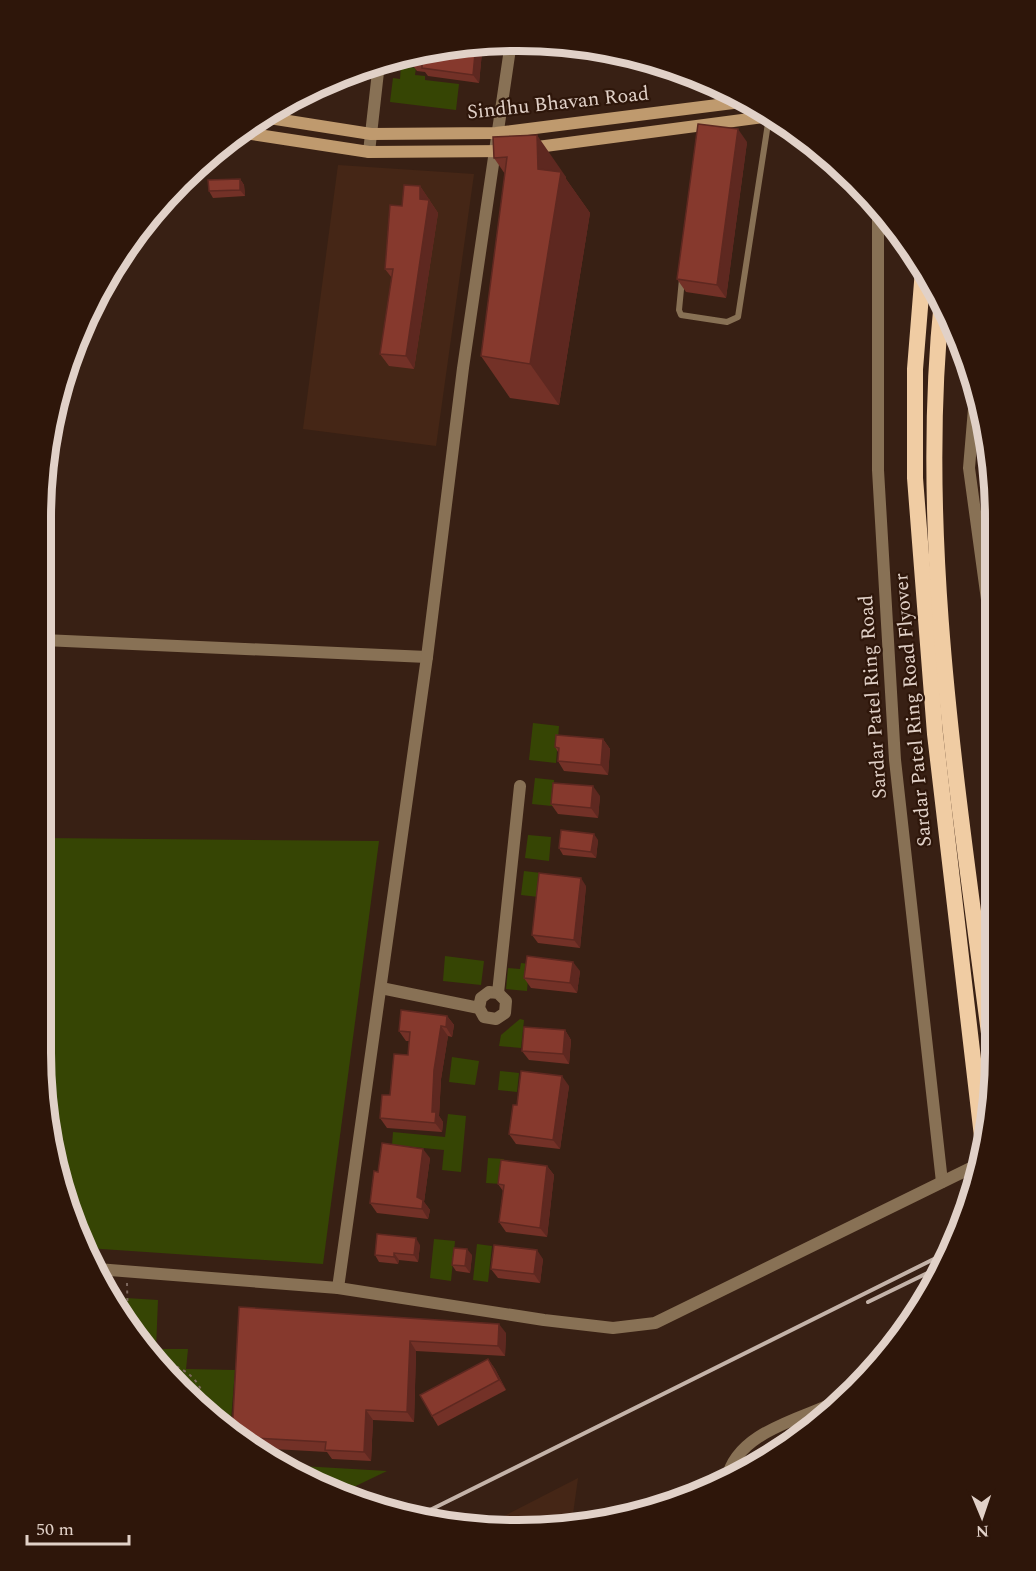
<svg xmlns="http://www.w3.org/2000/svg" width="1036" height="1571" font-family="Spectral,serif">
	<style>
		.built { fill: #452616 }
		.green { fill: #364504 }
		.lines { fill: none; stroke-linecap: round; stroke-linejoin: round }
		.path { stroke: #7c675d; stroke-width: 2; stroke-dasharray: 3 4.5; stroke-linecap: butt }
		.service { stroke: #887155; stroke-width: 6 }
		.minor { stroke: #887155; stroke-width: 12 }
		.tertiary { stroke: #887155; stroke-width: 12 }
		.secondary { stroke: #bf9a6e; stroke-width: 12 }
		.trunk { stroke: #f0cca3; stroke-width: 16 }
		.rail { stroke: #c4b3a9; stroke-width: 4 }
		.wall { fill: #733127 }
		.shaded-wall { fill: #5e2820 }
		.building { fill: #86392d; stroke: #5e2820; stroke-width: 1.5 }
		.labels { text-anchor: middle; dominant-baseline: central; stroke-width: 4.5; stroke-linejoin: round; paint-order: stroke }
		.street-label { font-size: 20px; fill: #e1d1c8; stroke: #2e160a }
		.rim { fill: none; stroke: #e1d1c8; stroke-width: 8 }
	</style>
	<rect width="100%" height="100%" fill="#382014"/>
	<g class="built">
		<polygon points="338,165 474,174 436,446 303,429"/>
		<polygon points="578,1478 572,1521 481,1528"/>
	</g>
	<g class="green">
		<polygon points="401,66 416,68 415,75 425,76 425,80 459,84 456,110 390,102 393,78 400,79"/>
		<polygon points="533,723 559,726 556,763 529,760"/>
		<polygon points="535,778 554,780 552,806 532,804"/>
		<polygon points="528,835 551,837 549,861 525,858"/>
		<polygon points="42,838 379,841 323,1264 87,1248 66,1206 41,1053"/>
		<polygon points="524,871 541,873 539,897 521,895"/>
		<polygon points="445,956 484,961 481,985 443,981"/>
		<polygon points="521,963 529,964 527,991 506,989 508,968 520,969"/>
		<polygon points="520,1019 524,1020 521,1048 499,1046 501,1035"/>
		<polygon points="452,1057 479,1061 475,1085 449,1082"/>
		<polygon points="500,1071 519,1073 517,1092 498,1090"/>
		<polygon points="448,1114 466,1116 461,1172 442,1170 444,1150 392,1145 393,1132 445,1137"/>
		<polygon points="488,1158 504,1159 501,1184 486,1183"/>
		<polygon points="434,1239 455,1241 451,1281 430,1278"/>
		<polygon points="477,1244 492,1246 488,1282 473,1280"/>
		<polygon points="110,1297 158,1300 156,1349 188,1349 186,1369 235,1370 230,1433 121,1319"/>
		<polygon points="284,1465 387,1471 337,1495"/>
	</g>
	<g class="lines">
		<g class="path">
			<polyline points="127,1283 128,1326"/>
			<path d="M 162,1363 C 183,1365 206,1383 203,1405"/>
		</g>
		<polyline class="service" points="682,279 679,310 681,315 727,322 738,317 769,117"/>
		<g class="minor">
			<polyline points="369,152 379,63"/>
			<polyline points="43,640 427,657"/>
			<polyline points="381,988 479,1008 484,1017 496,1019 505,1013 506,1001 498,993 489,992 481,998 479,1008"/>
			<polyline points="498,993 520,786"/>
			<polyline points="338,1288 427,657 463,368 511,42"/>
			<path d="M 727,1479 C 736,1434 796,1420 832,1404"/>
		</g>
		<g class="tertiary">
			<polyline points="878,208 878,470 895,760 942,1182"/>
			<polyline points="976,385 969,468 994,651"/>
			<polyline points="97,1269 338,1288 544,1320 613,1328 655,1323 977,1165"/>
		</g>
		<g class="secondary">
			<polyline points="263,117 371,134 496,133 749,101"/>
			<polyline points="239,132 369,152 509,151"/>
			<polyline points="530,148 772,116"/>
		</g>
		<g class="trunk">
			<polyline points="923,270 915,369 915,478 935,734 983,1145"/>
			<path d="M 942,300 C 916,549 961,809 992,1057"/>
		</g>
		<g class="rail">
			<polyline points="868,1302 946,1264"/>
			<polyline points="422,1514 950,1251"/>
		</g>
	</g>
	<g class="wall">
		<polygon points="483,42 479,83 428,76 425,72 417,71 411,63 411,54"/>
		<polygon points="493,137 566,177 566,179 590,213 559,405 510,398 481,356 505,174 494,158"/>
		<polygon points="747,142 726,298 686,292 677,279"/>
		<polygon points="240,179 244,185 245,196 213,198 209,191"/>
		<polygon points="420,186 438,213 414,369 389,366 380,354 392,278 385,269 402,206"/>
		<polygon points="603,739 610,749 608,775 564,771 558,761 558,752 555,747"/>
		<polygon points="600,796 598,818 558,814 551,804"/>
		<polygon points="598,840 596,858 563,855 559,848"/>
		<polygon points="586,886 580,948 538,943 532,935"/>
		<polygon points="580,971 577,993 531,988 524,978"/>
		<polygon points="447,1016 454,1025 452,1037 448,1036 441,1079 439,1116 443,1122 442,1132 387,1128 380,1118 408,1055 409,1041 406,1041 399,1031"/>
		<polygon points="565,1030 571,1040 569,1064 529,1060 522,1051"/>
		<polygon points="569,1086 560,1149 516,1144 509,1134 517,1105"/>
		<polygon points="430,1158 424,1202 430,1210 428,1219 377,1213 370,1203 378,1172"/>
		<polygon points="547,1166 554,1175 547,1237 506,1232 499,1222 503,1191 498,1184"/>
		<polygon points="420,1245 418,1262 399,1260 398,1264 379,1262 375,1255"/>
		<polygon points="472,1255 470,1273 456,1271 452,1265"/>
		<polygon points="543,1259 540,1283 498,1278 491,1269"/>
		<polygon points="239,1307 506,1333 505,1356 416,1351 414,1422 373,1420 371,1461 332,1459 327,1452 255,1448 232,1435"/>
		<polygon points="488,1359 495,1369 506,1390 438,1426 432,1416"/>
	</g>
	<g class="shaded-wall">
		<polygon points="483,42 479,83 473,75 476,43"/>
		<polygon points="738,129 747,142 726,298 717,285"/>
		<polygon points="537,135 566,177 566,179 590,213 559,405 530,364 538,169"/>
		<polygon points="240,179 244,185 245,196 240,190"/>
		<polygon points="420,186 438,213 414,369 406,356 420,199"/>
		<polygon points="603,739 610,749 608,775 601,765"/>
		<polygon points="593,786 600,796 598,818 591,808"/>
		<polygon points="594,834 598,840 596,858 591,852"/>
		<polygon points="581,878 586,886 580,948 574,940"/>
		<polygon points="573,962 580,971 577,993 570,983"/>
		<polygon points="447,1016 454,1025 452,1037 446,1027"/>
		<polygon points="441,1026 448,1036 441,1079 439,1116 443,1122 442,1132 435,1123 432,1112 434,1070"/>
		<polygon points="565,1030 571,1040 569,1064 563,1054"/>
		<polygon points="562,1076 569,1086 560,1149 553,1140"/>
		<polygon points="423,1149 430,1158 424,1202 430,1210 428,1219 422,1209 417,1197"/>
		<polygon points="547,1166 554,1175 547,1237 540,1228"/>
		<polygon points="416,1238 420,1245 418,1262 414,1255"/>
		<polygon points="467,1249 472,1255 470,1273 465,1266"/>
		<polygon points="537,1250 543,1259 540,1283 534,1274"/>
		<polygon points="394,1253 399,1260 398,1264 394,1257"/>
		<polygon points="499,1324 506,1333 505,1356 498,1346"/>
		<polygon points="410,1341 416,1351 414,1422 407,1412"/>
		<polygon points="488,1359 495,1369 506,1390 499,1380"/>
		<polygon points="366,1410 373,1420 371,1461 364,1452"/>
	</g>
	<g class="building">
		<polygon points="476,43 473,75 422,68 422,64 411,63 411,54"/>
		<polygon points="698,124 738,129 717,285 677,279"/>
		<polygon points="537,135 538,169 561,172 530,364 481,356 507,157 494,158 493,137"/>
		<polygon points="240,179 240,190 209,191 208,180"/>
		<polygon points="404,185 420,186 420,199 429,200 406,356 380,354 393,269 385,269 390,205 402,206"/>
		<polygon points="556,735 603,739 601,765 558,761 559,748 555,747"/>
		<polygon points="553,783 593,786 591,808 551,804"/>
		<polygon points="561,830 594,834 591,852 559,848"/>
		<polygon points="539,873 581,878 574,940 532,935"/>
		<polygon points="527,956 573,962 570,983 524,978"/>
		<polygon points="401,1010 447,1016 446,1027 441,1026 434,1070 432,1112 436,1112 435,1123 380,1118 382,1095 390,1095 394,1054 408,1055 410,1032 399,1031"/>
		<polygon points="524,1027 565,1030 563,1054 522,1051"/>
		<polygon points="521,1071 562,1076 553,1140 509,1134 513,1105 517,1105"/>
		<polygon points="382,1143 423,1149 417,1197 423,1200 422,1209 370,1203 374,1171 378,1172"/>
		<polygon points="501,1160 547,1166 540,1228 499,1222 504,1185 498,1184"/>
		<polygon points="377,1234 416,1238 414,1255 394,1253 394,1257 375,1255"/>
		<polygon points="494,1245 537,1250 534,1274 491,1269"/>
		<polygon points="454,1248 467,1249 465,1266 452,1265"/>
		<polygon points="239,1307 499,1324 498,1346 410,1341 407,1412 366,1410 364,1452 325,1450 326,1442 237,1437 232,1435"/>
		<polygon points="488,1359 499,1380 432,1416 420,1395"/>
	</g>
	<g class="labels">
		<g class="street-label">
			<text transform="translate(558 103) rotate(-6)">Sindhu Bhavan Road</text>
			<text transform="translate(873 697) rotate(-94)">Sardar Patel Ring Road</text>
			<text transform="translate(913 710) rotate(-95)">Sardar Patel Ring Road Flyover</text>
		</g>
	</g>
	<path d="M0 0H1036V1571H0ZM518 51H518A467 467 0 0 1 985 518V1053A467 467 0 0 1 518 1520H518A467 467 0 0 1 51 1053V518A467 467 0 0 1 518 51Z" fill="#2e160a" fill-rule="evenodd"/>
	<path class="rim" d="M518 51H518A467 467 0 0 1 985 518V1053A467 467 0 0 1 518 1520H518A467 467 0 0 1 51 1053V518A467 467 0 0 1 518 51Z"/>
	<g transform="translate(982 1517) rotate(178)" stroke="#2e160a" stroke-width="4.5" paint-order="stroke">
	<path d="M0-4.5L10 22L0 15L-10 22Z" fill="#e1d1c8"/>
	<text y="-9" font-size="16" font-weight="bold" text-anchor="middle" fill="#e1d1c8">N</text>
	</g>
	<path d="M27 1535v9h102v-9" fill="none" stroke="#e1d1c8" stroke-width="3"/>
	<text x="36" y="1535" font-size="18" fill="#e1d1c8" stroke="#2e160a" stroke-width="4.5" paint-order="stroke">50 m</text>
</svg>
